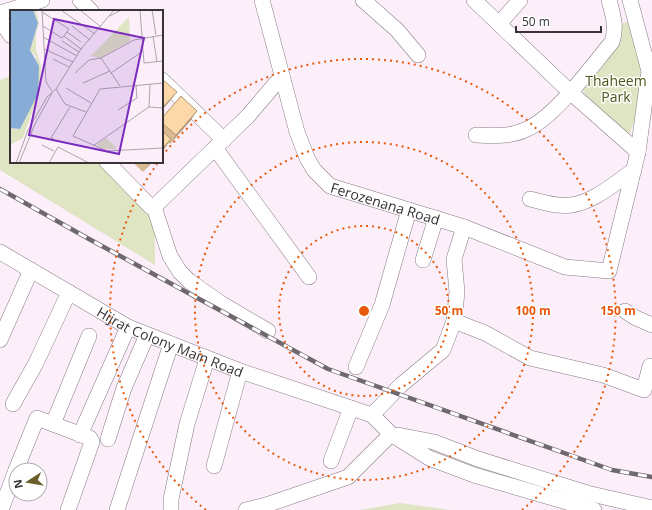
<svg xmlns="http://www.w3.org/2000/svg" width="652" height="510" font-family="'Open Sans',sans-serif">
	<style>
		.green { fill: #dfe4c2 }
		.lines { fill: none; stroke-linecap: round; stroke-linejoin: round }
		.minor-casing { stroke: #867b85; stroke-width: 16 }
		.minor { stroke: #fff; stroke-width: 15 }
		.rail-casing { stroke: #6f686e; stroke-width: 4.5 }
		.rail { stroke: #fff; stroke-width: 3; stroke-dasharray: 9; stroke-linecap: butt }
		.wall { fill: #d9ba91 }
		.shaded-wall { fill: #b09776 }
		.building { fill: #fcd8a9; stroke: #b09776 }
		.ring { fill: none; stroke: #e8590c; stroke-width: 2; stroke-dasharray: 2 4 }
		.labels { text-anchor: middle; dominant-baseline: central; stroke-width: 3; stroke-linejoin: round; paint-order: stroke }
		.park-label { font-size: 14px; fill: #4f5418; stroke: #fff }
		.street-label { font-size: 14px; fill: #383337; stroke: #fff }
		.inset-road { fill: none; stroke: #aea4ac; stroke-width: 1 }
		.view { fill: #7b2cbf; fill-opacity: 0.15; stroke: #7b2cbf; stroke-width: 2 }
		.inset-edge { fill: none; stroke: #383337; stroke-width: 2 }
		.centre { fill: #e8590c; stroke: #fff; stroke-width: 2 }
		.ring-label { font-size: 12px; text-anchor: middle; font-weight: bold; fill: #e8590c; stroke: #fff; stroke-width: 3; stroke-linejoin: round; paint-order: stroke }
	</style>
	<rect width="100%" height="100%" fill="#fceffa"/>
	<g class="green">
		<polygon points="629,21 641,69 641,88 636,116 630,133 625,131 586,97 583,90 583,85 618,25"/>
		<polygon points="11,76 11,162 101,162 155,216 155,265 0,170 0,80"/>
		<polygon points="400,503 450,510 360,510"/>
	</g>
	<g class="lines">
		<defs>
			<g id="minor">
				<polyline points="80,0 91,11"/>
				<path id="s1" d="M 262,0 L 297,132 L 307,158 L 314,170 L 330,186 L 464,227 L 565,267 L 609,271 L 638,152 L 649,71 L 630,0"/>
				<polyline points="363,0 397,30 418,55"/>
				<polyline points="474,0 570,92 638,152"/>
				<polyline points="0,13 42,0"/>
				<polyline points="0,19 11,36"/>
				<polyline points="499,24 520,0"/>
				<polyline points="162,80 224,140"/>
				<path d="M 476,135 C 493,136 511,137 527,129 C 556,116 591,67 612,42 C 617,27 613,15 609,0"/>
				<polyline points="215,148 309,277"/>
				<polyline points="107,162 151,207 154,207"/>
				<path d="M 530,199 C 543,202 557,207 571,205 C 594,202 615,183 634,170"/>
				<polyline points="154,207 248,116 282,76"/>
				<polyline points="154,207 170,256 180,272 189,281 222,304 268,331"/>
				<path id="s2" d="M 0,252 L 128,327 L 240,371 L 372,415 L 391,434 L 429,458 L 474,475 L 594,510"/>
				<polyline points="423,260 436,218"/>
				<polyline points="625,311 636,318 652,325"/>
				<polyline points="454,321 485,333 530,358 603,375 644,390 650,366"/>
				<polyline points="0,340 31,270"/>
				<polyline points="356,367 382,305 409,210"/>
				<polyline points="13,404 36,363 69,292"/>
				<polyline points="372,415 401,385 443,350 454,321 457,292 454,259 464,227"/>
				<polyline points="53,424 89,336"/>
				<polyline points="80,435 128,327"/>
				<polyline points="398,435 434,442 478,459 587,493 652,508"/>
				<polyline points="108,439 124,388 147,335"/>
				<polyline points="331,461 351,408"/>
				<polyline points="214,466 240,371"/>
				<polyline points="16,470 37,418 90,438 92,442 68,510"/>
				<polyline points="1,510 16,470"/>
				<polyline points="117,510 171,344"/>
				<polyline points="171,510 171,499 187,424 207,359"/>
				<polyline points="246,510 266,505 348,477 391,434"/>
			</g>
		</defs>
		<use href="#minor" class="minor-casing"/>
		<use href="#minor" class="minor"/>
		<defs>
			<polyline id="rail" points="0,189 89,239 328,369 612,470 652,477"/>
		</defs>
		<use href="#rail" class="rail-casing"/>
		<use href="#rail" class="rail"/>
	</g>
	<g class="wall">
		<polygon points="162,118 191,120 170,144 168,143 162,151"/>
		<polygon points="132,162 152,162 143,172"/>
	</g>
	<g class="shaded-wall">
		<polygon points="177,92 170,101 162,110 162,108"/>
		<polygon points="197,111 191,120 170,144 176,135"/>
		<polygon points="171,139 165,148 162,151 162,149"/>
		<polygon points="151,162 152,162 143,172 149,164"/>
	</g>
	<g class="building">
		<polygon points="162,79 177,92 162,108"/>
		<polygon points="181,96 197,111 176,135 162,123 162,118"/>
		<polygon points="162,131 171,139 162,149"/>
	</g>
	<g class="ring">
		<circle cx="364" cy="311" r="85"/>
		<circle cx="364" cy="311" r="169"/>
		<path d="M206 510A254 254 0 0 1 157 164M162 156A254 254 0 1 1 522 510"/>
	</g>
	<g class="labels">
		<g class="park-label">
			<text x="616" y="80">Thaheem<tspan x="616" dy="16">Park</tspan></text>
		</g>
		<g class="street-label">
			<text stroke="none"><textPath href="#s1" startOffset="259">Ferozenana Road</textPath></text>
			<text stroke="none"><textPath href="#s2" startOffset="193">Hijrat Colony Main Road</textPath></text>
		</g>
	</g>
	<g transform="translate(10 10)">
		<rect width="153" height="153" fill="#fceffa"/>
		<path d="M 23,0 L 26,0 L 29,13 L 26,25 L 26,40 L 31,56 L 30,80 L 13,128 L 2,134 L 0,139 L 0,118 L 10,119 L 26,47 L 20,40 L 28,13 ZM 119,7 L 120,31 L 90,48 L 81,46 ZM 96,128 L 106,137 L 106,139 L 94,139 L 87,135 Z" fill="#dfe4c2"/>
		<path d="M 0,0 L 23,0 L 28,13 L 20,40 L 29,56 L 28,84 L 10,119 L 0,118 Z" fill="#87acd5"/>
		<path class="inset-road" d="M 32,0 L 36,72 L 42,81M 51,0 L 85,24M 70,0 L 91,17M 130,0 L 134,53 L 153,51M 142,0 L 146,25M 32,2 L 59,19 L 52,28 L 33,16M 100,6 L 111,0M 62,16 L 80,30M 57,22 L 71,32M 54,26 L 71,39M 143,26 L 147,52M 33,27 L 67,46M 52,31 L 69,42M 34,39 L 63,52M 91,48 L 124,30 L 153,25M 91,48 L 110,76M 43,49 L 59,57M 65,63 L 79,50 L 91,48M 101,63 L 133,41M 73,73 L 100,61M 153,73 L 90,79 L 63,126 L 97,141 L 153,138M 56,78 L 81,93M 46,79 L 55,94 L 76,102M 139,97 L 153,98M 108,100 L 127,88 L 126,75M 45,130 L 41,128 L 60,97M 32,135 L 44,141M 83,136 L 139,97 L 140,74M 6,153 L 18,120 L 37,87 L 46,79 L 71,39 L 104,0M 9,153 L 25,114 L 42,83M 39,153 L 48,137 L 79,153"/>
		<path class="view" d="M 44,9 L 134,28 L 109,144 L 19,125 Z"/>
		<rect width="153" height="153" class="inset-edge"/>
	</g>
	<circle cx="364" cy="311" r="6" class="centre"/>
	<g class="ring-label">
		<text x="449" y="315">50 m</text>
		<text x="533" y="315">100 m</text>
		<text x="618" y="315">150 m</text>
	</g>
	<g transform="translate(28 482) rotate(258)"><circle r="19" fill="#ffffff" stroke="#afadaf"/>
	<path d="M0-3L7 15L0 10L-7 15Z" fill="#6c5e2b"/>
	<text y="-6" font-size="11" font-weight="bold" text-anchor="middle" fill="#383337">N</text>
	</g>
	<path d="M516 26v6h85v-6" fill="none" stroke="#383337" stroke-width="2"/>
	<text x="522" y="26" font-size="12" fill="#383337" stroke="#ffffff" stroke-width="3" paint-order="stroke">50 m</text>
</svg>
